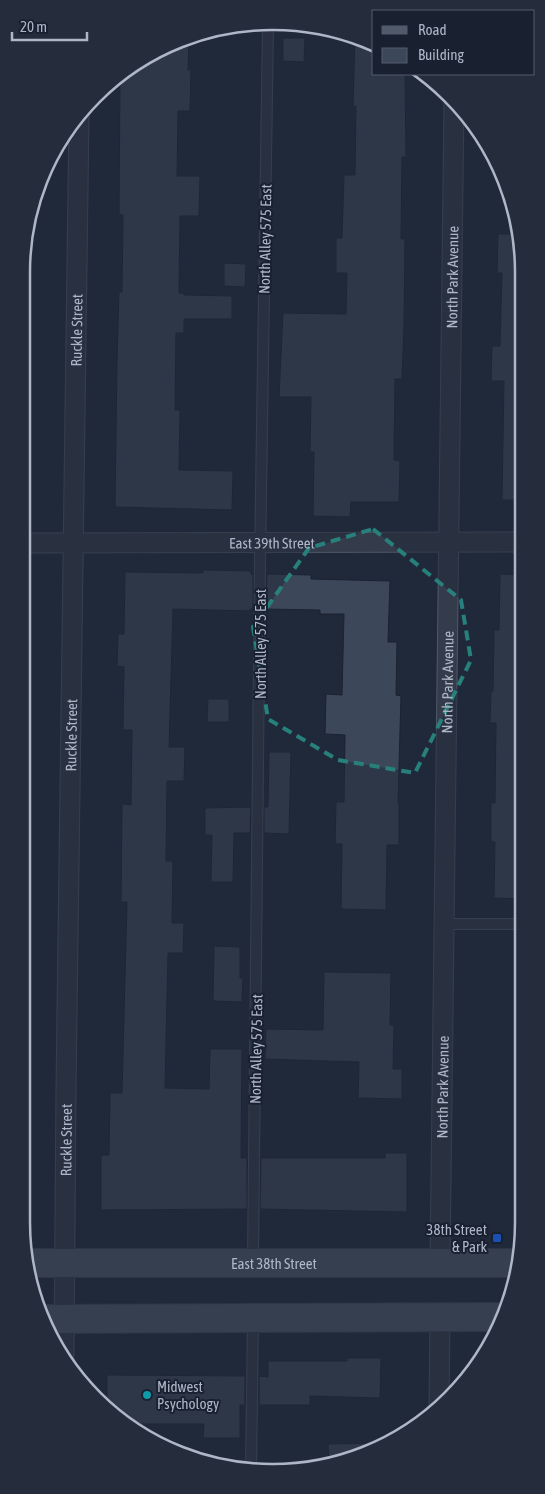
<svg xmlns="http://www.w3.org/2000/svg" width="545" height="1494" font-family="'Asap Condensed',sans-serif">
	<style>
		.building { fill: #3c475a; stroke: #1b2231 }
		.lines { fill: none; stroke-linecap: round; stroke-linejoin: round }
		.lane-casing { stroke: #515968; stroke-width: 12 }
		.street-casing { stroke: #515968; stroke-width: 21 }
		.primary-casing { stroke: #3d4454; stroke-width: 30 }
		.lane { stroke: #343b4a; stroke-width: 10 }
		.street { stroke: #343b4a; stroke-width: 19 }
		.primary { stroke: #515a6a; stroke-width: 28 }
		.marked { fill: none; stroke: #27807b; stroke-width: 4; stroke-dasharray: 10 6; stroke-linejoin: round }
		.transit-dot { fill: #1a4fb4; stroke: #19202f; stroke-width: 2 }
		.culture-dot { fill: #0f9aa8; stroke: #19202f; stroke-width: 2 }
		.labels { text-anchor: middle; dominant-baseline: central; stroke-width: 4; stroke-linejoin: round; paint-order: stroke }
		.street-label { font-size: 15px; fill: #aeb6c7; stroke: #19202f }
		.poi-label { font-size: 15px; fill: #aeb6c7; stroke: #19202f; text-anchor: end }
		.rim { fill: none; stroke: #aeb6c7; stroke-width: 2.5 }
	</style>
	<rect width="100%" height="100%" fill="#20293a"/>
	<g class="building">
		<polygon points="355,37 374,45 374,74 405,74 406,157 402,157 401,239 405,239 404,326 402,379 395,379 394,460 400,461 399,502 351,502 350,517 313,516 314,452 310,452 311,397 279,397 283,313 346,314 347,273 336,273 336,238 342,238 344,175 355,175 356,106 353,106"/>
		<polygon points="283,38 305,38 304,62 283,61"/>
		<polygon points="189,41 188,70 191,70 190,111 178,111 177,176 200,176 199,216 180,216 179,293 184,293 184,295 232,296 232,319 184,319 184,333 176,333 175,410 180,410 179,470 233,471 232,510 115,507 117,361 119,292 122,292 123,215 119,214 120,78 147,55"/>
		<polygon points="498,234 520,234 522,239 522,500 502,500 504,381 491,381 492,346 500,346 502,273 497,273"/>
		<polygon points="224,263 246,264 245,287 224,286"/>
		<polygon points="203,570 251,571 251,574 253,574 253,609 250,609 250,611 173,609 169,747 185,747 184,781 167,781 166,861 173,861 172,923 184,923 183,953 168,953 165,1088 209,1089 210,1049 242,1049 241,1158 247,1158 247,1209 101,1210 101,1155 109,1155 110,1093 122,1093 127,902 121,902 122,804 131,805 132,730 123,730 124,667 117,666 118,634 124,634 125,572 203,573"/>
		<polygon points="267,574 311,575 311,579 390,581 388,642 397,642 396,695 401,696 398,803 399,803 399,845 387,845 386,910 341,909 342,844 335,844 336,802 344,802 345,735 325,734 326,694 342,695 344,614 320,614 320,610 266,609"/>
		<polygon points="500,574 522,575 523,899 494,898 495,842 491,842 491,803 495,803 496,723 490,723 491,691 493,691 494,630 499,630"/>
		<polygon points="208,699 229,699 229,722 207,722"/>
		<polygon points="269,752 291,752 289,834 264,833 264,807 268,807"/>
		<polygon points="251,807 250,833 234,833 233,882 211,882 212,835 205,835 205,808"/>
		<polygon points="214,946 240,947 240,978 243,978 242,1002 213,1001"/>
		<polygon points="324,972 391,973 390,1025 394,1025 393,1069 402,1069 402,1099 358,1098 359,1062 265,1059 266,1029 323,1030"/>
		<polygon points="385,1153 407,1153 407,1212 260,1209 261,1158 385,1158"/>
		<polygon points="347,1358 381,1358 380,1398 310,1396 310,1405 259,1405 259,1376 268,1377 268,1361 347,1361"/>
		<polygon points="107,1375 245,1376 245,1405 240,1405 240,1438 203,1438 204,1424 131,1424 107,1406"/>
		<polygon points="384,1443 337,1464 329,1465 328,1444"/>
	</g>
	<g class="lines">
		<defs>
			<g id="lane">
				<polyline points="444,924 523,924"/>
				<polyline points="253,1262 260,562 268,25"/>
				<polyline points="251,1470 253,1319"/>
			</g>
			<g id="street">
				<path id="s1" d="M 21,543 L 522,542"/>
				<path id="s2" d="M 440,1263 L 454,101"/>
				<path id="s3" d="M 64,1355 L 66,1089 L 79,114"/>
				<polyline points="439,1404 440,1318"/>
			</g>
			<g id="primary">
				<path id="s4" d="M 29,1263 L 518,1263"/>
				<polyline points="41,1319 501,1317"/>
			</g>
		</defs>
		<use href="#lane" class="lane-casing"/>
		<use href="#street" class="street-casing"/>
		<use href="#primary" class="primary-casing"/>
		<use href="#lane" class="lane"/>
		<use href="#street" class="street"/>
		<use href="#primary" class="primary"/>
	</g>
	<path d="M0 0H545V1494H0ZM 373,529 L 461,600 L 471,660 L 415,773 L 338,760 L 268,719 L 253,627 L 309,548 Z" fill="#20293a" fill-opacity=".55" fill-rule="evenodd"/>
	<path class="marked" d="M 373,529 L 461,600 L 471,660 L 415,773 L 338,760 L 268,719 L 253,627 L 309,548 Z"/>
	<rect class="transit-dot" x="492" y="1233" width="10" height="10" rx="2.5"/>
	<circle class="culture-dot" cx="147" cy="1395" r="5"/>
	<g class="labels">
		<g class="street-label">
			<text transform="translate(265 239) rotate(-89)">North Alley 575 East</text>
			<text stroke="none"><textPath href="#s2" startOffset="986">North Park Avenue</textPath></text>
			<text stroke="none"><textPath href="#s3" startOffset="1025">Ruckle Street</textPath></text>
			<text stroke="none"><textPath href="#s1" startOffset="251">East 39th Street</textPath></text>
			<text transform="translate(260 644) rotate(-90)">North Alley 575 East</text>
			<text stroke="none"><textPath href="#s2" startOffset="581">North Park Avenue</textPath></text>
			<text stroke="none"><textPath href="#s3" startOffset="620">Ruckle Street</textPath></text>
			<text transform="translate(256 1049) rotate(-89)">North Alley 575 East</text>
			<text stroke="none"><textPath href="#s2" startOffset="176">North Park Avenue</textPath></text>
			<text stroke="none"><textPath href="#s3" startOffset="215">Ruckle Street</textPath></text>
			<text stroke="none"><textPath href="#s4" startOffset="245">East 38th Street</textPath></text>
		</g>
		<g class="poi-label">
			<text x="487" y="1229">38th Street<tspan x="487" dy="17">&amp; Park</tspan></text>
			<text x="157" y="1386" text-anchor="start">Midwest<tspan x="157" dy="17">Psychology</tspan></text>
		</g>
	</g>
	<path d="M0 0H545V1494H0ZM272 30H273A242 242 0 0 1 515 272V1222A242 242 0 0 1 273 1464H272A242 242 0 0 1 30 1222V272A242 242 0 0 1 272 30Z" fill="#252c3b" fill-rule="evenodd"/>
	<path class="rim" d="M272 30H273A242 242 0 0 1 515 272V1222A242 242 0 0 1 273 1464H272A242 242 0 0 1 30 1222V272A242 242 0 0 1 272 30Z"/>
	<rect x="372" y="10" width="162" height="65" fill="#19202f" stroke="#555c6c"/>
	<rect x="382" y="26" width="25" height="8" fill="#515a6a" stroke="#555c6c"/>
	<text x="418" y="35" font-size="15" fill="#aeb6c7">Road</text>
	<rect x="382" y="48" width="25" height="15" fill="#3c475a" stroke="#555c6c"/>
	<text x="418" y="60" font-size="15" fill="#aeb6c7">Building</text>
	<path d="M12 32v8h75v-8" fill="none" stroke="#aeb6c7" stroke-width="2.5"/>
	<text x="20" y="32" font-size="15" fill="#aeb6c7" stroke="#19202f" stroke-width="4" paint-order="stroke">20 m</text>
</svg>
